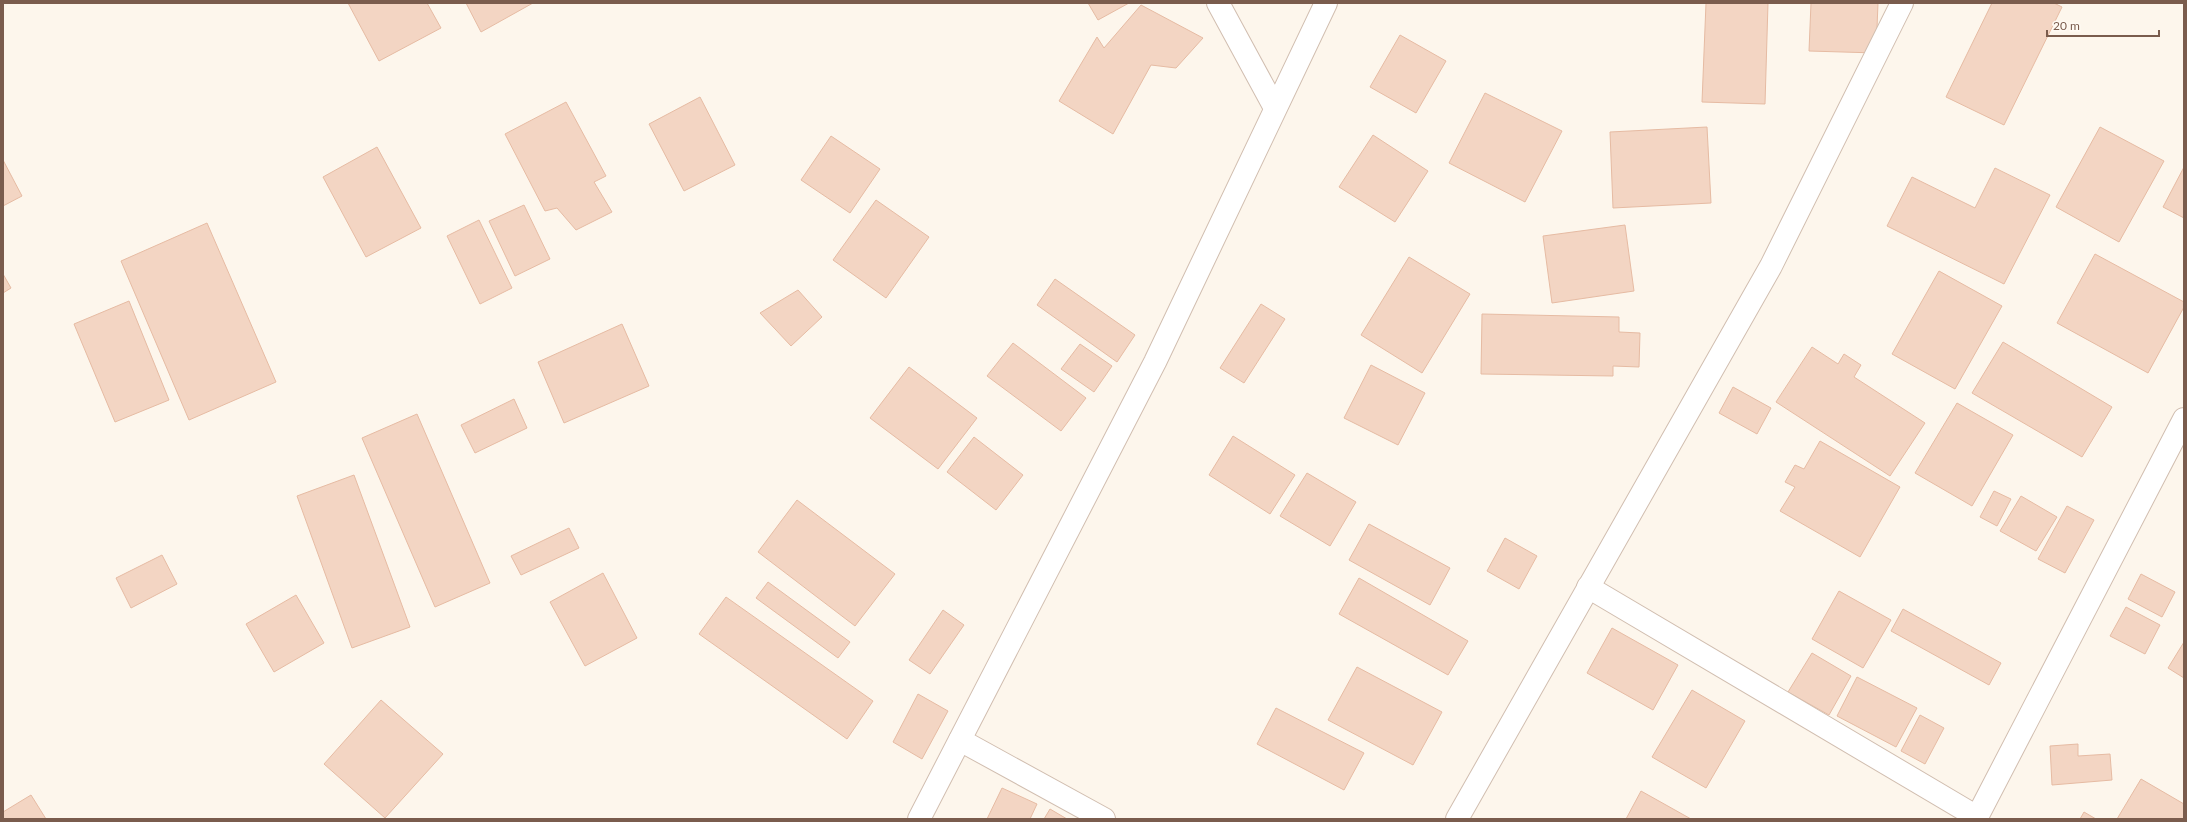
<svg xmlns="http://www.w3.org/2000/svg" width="2187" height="822" font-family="Lato,sans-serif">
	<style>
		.building { fill: #f3d5c3; stroke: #e6bba3 }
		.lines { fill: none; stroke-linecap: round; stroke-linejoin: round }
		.minor-casing { stroke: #d1beb0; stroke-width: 24 }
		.minor { stroke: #fff; stroke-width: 22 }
	</style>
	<rect width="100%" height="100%" fill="#fdf6ec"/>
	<g class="building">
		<polygon points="348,3 427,3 441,28 379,61"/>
		<polygon points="466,3 533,3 481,32"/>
		<polygon points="1088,3 1129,3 1098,20"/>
		<polygon points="1706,3 1768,3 1765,104 1702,102"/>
		<polygon points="1811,3 1878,3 1876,53 1809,51"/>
		<polygon points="1992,3 2054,3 2062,7 2004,125 1946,97"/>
		<polygon points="1141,5 1203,38 1176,68 1151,65 1113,134 1059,101 1097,37 1104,48"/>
		<polygon points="1400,35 1446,61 1416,113 1370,87"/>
		<polygon points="1485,93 1562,131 1525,202 1449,163"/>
		<polygon points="700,97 735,165 684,191 649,124"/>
		<polygon points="566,102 606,176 594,182 612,212 576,230 557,208 545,211 505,134"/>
		<polygon points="1707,127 1711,203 1613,208 1610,132"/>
		<polygon points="2100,127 2164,161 2119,242 2056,207"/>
		<polygon points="1373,135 1428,171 1395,222 1339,187"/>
		<polygon points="831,136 880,169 850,213 801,180"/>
		<polygon points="377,147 421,228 366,257 323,177"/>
		<polygon points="3,160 22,196 3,206"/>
		<polygon points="2184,167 2184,218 2163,207"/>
		<polygon points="1995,168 2050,195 2004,284 1887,226 1912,177 1975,208"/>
		<polygon points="876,200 929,237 886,298 833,260"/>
		<polygon points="524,205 550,259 515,276 489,221"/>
		<polygon points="479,220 512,288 480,304 447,236"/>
		<polygon points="207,223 276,382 189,420 121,261"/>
		<polygon points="1625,225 1634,291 1552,303 1543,236"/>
		<polygon points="2095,254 2184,302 2184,307 2148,373 2057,323"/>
		<polygon points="1409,257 1470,294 1422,373 1361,335"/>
		<polygon points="1939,271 2002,306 1955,389 1892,354"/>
		<polygon points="3,274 11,288 3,293"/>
		<polygon points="1055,279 1135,335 1117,362 1037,305"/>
		<polygon points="798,290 822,317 791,346 760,313"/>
		<polygon points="129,301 169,400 115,422 74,324"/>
		<polygon points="1261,304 1285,319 1244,383 1220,368"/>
		<polygon points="1482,314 1619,317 1619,332 1640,333 1639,367 1613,366 1613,376 1481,374"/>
		<polygon points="622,324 649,386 564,423 538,362"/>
		<polygon points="2003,342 2112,407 2082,457 1972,393"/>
		<polygon points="1013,343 1086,398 1061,431 987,376"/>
		<polygon points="1080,344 1112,366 1094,392 1061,369"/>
		<polygon points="1812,347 1838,364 1844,354 1861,365 1854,377 1925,423 1890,476 1776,402"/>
		<polygon points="1371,365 1425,393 1398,445 1344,418"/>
		<polygon points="909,367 977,418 938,469 870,418"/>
		<polygon points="1733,387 1771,408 1757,434 1719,413"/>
		<polygon points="514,399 527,428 475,453 461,425"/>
		<polygon points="1957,403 2013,435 1972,506 1915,473"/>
		<polygon points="417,414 490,583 435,607 362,438"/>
		<polygon points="1233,436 1295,475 1270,514 1209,475"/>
		<polygon points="974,437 1023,475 996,510 947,472"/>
		<polygon points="1820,441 1900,487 1860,557 1780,511 1795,487 1785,482 1795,465 1804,469"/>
		<polygon points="1307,473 1356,502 1330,546 1280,516"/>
		<polygon points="354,475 410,627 352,648 297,496"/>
		<polygon points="1994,491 2011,499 1997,526 1980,517"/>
		<polygon points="2021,496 2057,517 2036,551 2000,531"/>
		<polygon points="797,500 895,574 855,626 758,552"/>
		<polygon points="2067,506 2094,520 2065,573 2038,559"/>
		<polygon points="1369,524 1450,568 1430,605 1349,560"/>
		<polygon points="569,528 579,548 521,575 511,556"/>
		<polygon points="1505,538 1537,556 1519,589 1487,571"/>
		<polygon points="162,555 177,584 131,608 116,578"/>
		<polygon points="603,573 637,638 585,666 550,602"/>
		<polygon points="2141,574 2175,592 2162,617 2128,599"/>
		<polygon points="1359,578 1468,641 1448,675 1339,614"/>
		<polygon points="768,582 850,642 838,658 756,598"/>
		<polygon points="1839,591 1891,620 1863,668 1812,639"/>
		<polygon points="296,595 324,643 274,672 246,624"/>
		<polygon points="726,597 873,701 847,739 699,634"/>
		<polygon points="2126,607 2160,625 2145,654 2110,636"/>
		<polygon points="1903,609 2001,663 1989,685 1891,631"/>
		<polygon points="943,610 964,625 930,674 909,660"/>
		<polygon points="1612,628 1678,665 1653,710 1587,673"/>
		<polygon points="2184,642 2184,678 2168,668"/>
		<polygon points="1812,653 1851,676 1829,715 1788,692"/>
		<polygon points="1357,667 1442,712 1413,765 1328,720"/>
		<polygon points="1857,677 1917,708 1896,747 1837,716"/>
		<polygon points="1692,690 1745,721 1706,788 1652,757"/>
		<polygon points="918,694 948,711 922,759 893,742"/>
		<polygon points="381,700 443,754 385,818 324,764"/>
		<polygon points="1276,708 1364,753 1344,790 1257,744"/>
		<polygon points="1920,715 1944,728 1925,764 1901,751"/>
		<polygon points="2078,744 2078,756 2110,754 2112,780 2052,785 2050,746"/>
		<polygon points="2141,779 2184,804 2184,819 2117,819"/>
		<polygon points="1002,788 1037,804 1030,819 987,819"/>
		<polygon points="1641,791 1691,819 1626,819"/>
		<polygon points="31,795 46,819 3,819 3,812"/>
		<polygon points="1050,809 1067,819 1044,819"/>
		<polygon points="2084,812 2096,819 2080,819"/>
	</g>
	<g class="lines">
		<defs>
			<g id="minor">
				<polyline points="1218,3 1275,108"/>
				<polyline points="1588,587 1977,817"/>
				<polyline points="960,740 1104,819"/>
				<polyline points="919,819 1155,362 1326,3"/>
				<polyline points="1457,819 1771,266 1902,3"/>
				<polyline points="1976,819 2184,419"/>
			</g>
		</defs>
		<use href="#minor" class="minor-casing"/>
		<use href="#minor" class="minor"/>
	</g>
	<rect width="2187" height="822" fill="none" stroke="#7a5c4d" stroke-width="8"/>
	<path d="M2047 30v6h112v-6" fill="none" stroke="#7a5c4d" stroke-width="2"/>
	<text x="2053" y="30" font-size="12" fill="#7a5c4d" stroke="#fffaf3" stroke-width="3" paint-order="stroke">20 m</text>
</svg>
